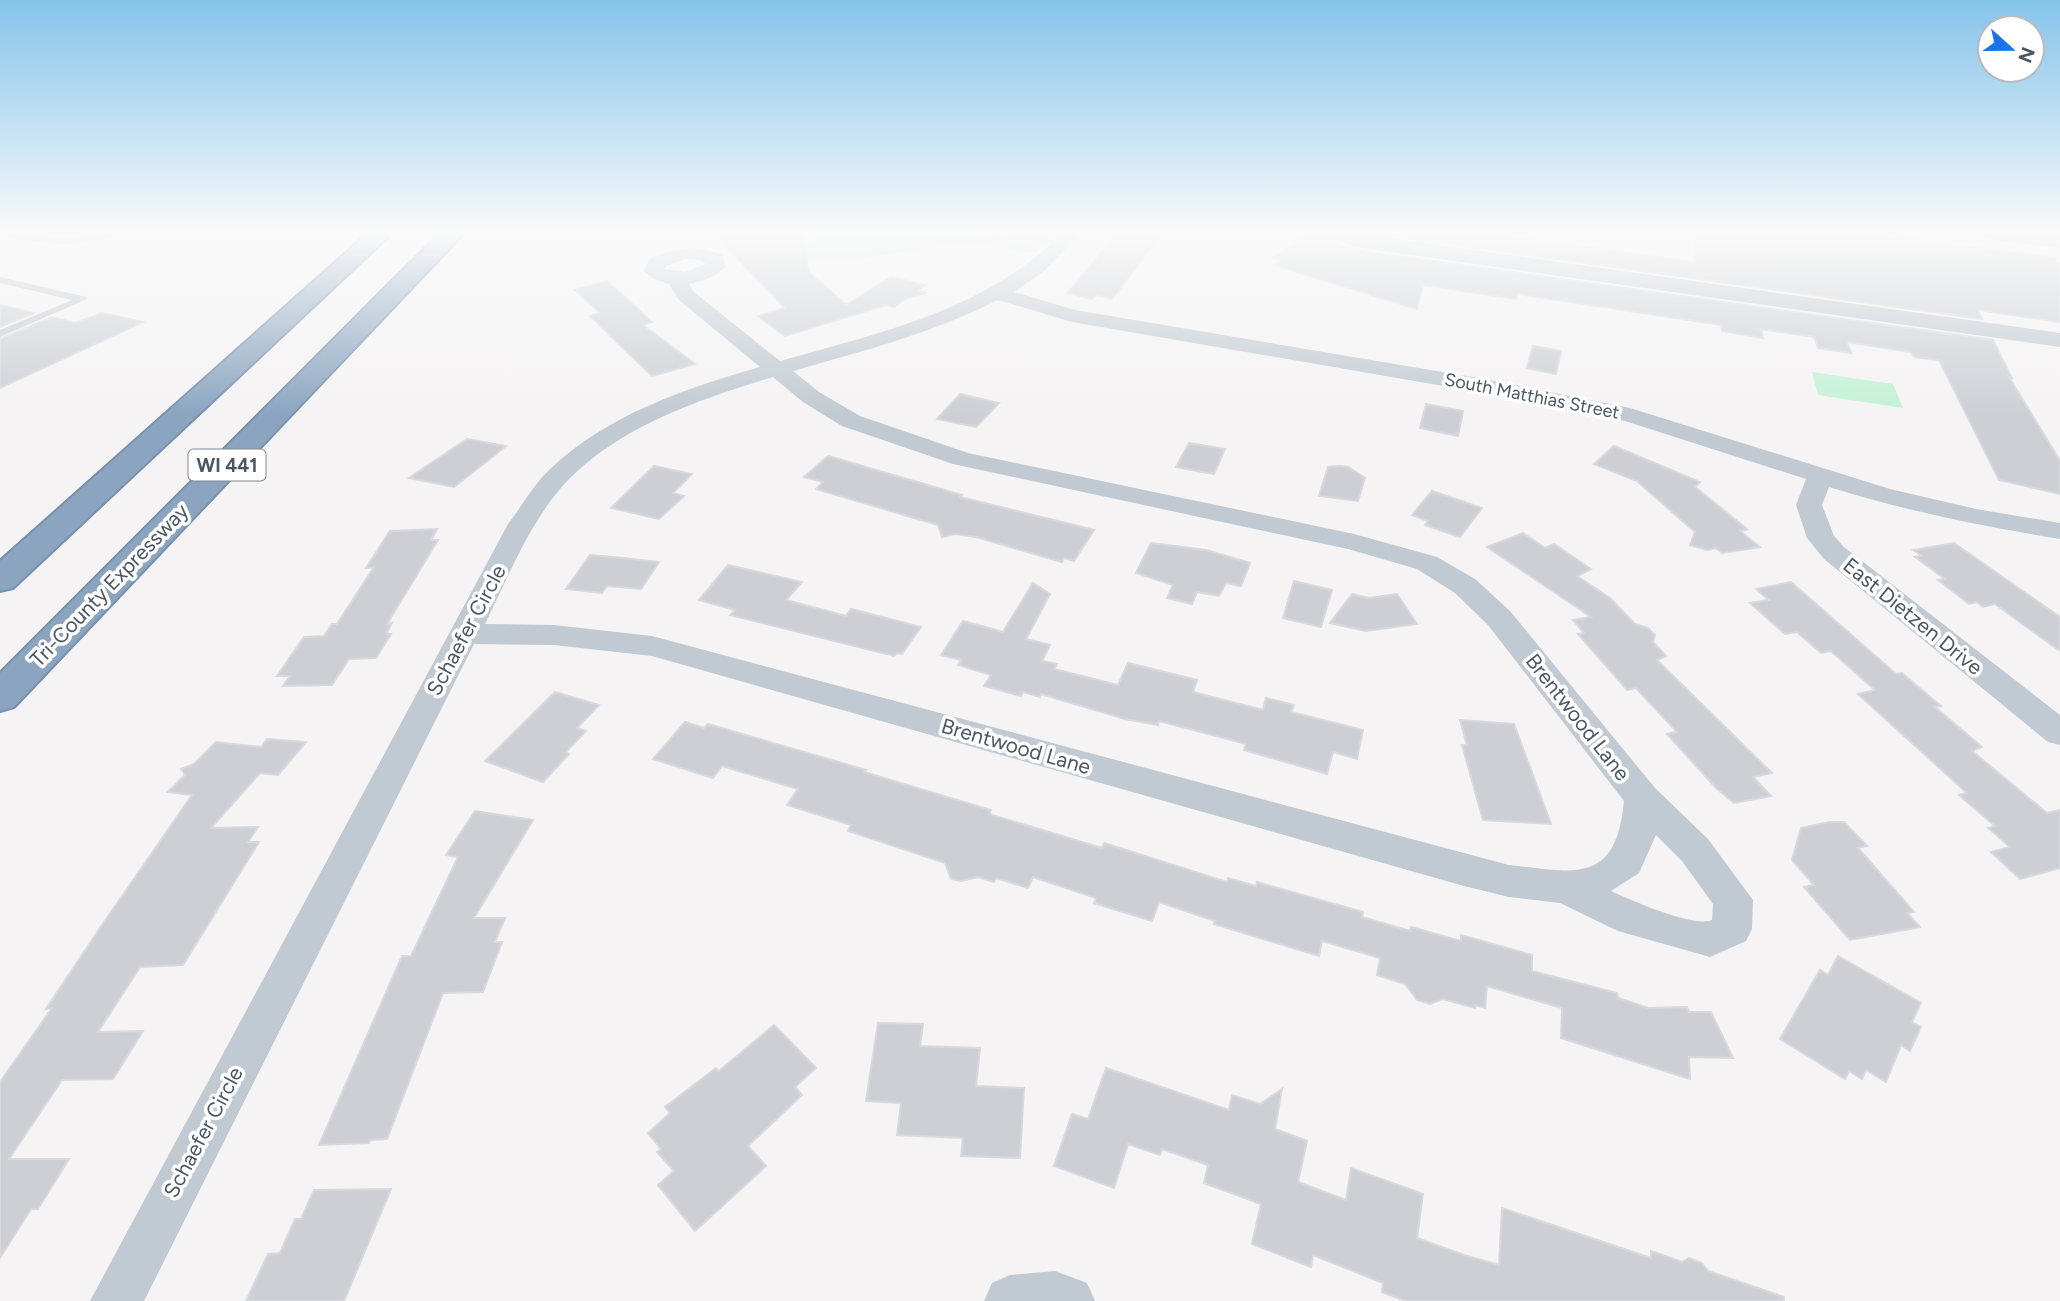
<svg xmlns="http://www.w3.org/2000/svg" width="2060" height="1301" font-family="Figtree,sans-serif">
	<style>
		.education { fill: #e6e4e5 }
		.green { fill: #c3f1d5 }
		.building { fill: #cdcfd5; stroke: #d7d9de; stroke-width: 2 }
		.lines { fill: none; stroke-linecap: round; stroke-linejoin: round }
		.motorway-casing { stroke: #7690ad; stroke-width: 4 }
		.service { fill: #c1cad2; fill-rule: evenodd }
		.minor { fill: #c1cad2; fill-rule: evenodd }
		.motorway { fill: #8ba5c1; fill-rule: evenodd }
		.labels { text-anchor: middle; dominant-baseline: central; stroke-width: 7; stroke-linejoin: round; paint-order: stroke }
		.far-street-label { font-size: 18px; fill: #4a5661; stroke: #fff }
		.shield { fill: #fff; stroke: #808990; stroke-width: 2 }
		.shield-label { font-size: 19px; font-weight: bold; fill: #4a5661 }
		.street-label { font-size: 21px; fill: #4a5661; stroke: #fff }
	</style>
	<rect width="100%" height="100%" fill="#f5f3f3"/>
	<polygon class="education" points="911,233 1056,233 1036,253"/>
	<g class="green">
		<polygon points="814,233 965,233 1030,244 1023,251 968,241 859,259 793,258 736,262 806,246 817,236"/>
		<polygon points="1812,372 1893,384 1903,408 1818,395"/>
	</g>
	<g class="building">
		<polygon points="713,233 802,233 809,272 846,305 891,277 925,285 917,291 925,293 905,299 894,307 886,305 785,336 758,316 785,308"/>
		<polygon points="1117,233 1162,233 1112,299 1096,295 1092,299 1068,293"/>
		<polygon points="1311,233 1334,233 1339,245 1362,251 1993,340 2012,378 2009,377 2060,461 2060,494 1999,480 1939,360 1914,357 1911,352 1847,342 1851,353 1818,348 1814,337 1761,329 1763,338 1722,331 1721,325 1518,294 1516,299 1423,285 1417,309 1274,265 1281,261 1273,258"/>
		<polygon points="1372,233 1507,233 1507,236 1694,262 1695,233 1858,233 2055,258 2060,266 2060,322 1978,310 1982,319"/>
		<polygon points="607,281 652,322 643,325 695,364 652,376 590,316 600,313 575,290"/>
		<polygon points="0,305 34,313 0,327"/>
		<polygon points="102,313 143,322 0,388 0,339 52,317 75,323"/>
		<polygon points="1533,346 1561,351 1556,374 1527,368"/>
		<polygon points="960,394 999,403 976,427 937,419"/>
		<polygon points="1426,404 1463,411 1458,436 1420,428"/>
		<polygon points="467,439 506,446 454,487 409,478"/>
		<polygon points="1189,443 1225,449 1214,474 1176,467"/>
		<polygon points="1614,446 1700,482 1695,487 1747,529 1740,531 1760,547 1722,553 1716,548 1707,550 1690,545 1695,532 1637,481 1594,464"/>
		<polygon points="828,456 962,495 960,497 1094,530 1074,561 1064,558 1062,562 976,537 955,534 942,537 938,525 816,489 823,482 804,477"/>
		<polygon points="654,466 692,474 673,493 684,496 659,519 611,508"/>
		<polygon points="1339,466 1348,467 1365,478 1358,501 1319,496 1328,467"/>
		<polygon points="1432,491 1482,508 1460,537 1425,525 1428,521 1412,515"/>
		<polygon points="437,529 431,540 438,540 387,624 392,623 386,634 391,634 376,658 349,659 332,685 283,686 290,676 277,676 304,637 324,636 332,624 337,624 374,567 366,568 390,531"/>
		<polygon points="1523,533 1545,548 1554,544 1591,569 1577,576 1610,598 1635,624 1648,628 1655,635 1653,642 1666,656 1657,660 1772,773 1753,777 1771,796 1734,803 1717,789 1667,734 1677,732 1636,688 1627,690 1578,634 1584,633 1573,620 1591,617 1487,547"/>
		<polygon points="1151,543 1206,550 1250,563 1241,586 1226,583 1219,596 1197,592 1192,604 1167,598 1173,585 1136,573"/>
		<polygon points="1954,543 2060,617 2060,651 1995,604 1983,607 1977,602 1969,604 1938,580 1945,579 1915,557 1922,556 1913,550"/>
		<polygon points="590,555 623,558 659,562 641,589 607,586 602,593 566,589"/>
		<polygon points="728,565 802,582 786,600 846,616 851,609 921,627 902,654 897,653 894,656 730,615 735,610 699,600"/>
		<polygon points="1294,581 1332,590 1321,627 1283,618"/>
		<polygon points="1791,582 1896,674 1902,673 1941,706 1935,707 1982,747 1972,751 2047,813 2060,810 2060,868 2020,879 1991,852 2010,847 1988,828 1995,826 1959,795 1967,793 1858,694 1875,690 1831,651 1821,653 1797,632 1785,634 1750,603 1769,600 1756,589"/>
		<polygon points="1033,583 1050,594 1026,639 1050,645 1042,661 1057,664 1054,669 1118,685 1128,663 1197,680 1193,692 1263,710 1266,698 1294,705 1291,712 1363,730 1357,759 1333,752 1327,774 1244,750 1246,744 1224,738 1159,721 1158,725 1125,719 1041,694 1040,697 1023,692 1021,696 984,686 991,675 958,665 961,660 941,655 963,621 1003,632"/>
		<polygon points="1352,594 1369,598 1397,594 1417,624 1366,631 1330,623"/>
		<polygon points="555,692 599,705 577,728 586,731 566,752 569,754 543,782 485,761"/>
		<polygon points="1460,720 1514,724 1551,824 1483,820 1462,745 1467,745"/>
		<polygon points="685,722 704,728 708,724 866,770 864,772 991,810 989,814 1102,848 1104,843 1227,882 1228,878 1256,886 1257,882 1363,912 1362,917 1410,931 1411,927 1461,941 1461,935 1532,955 1532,971 1617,993 1618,998 1648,1008 1687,1007 1689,1012 1711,1012 1733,1058 1689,1057 1690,1079 1561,1038 1562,1008 1487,986 1485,1008 1475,1005 1475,1008 1443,999 1430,1004 1417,1000 1405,984 1377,975 1380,958 1322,941 1319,956 1214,924 1215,921 1159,902 1152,921 1094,903 1096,898 1033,877 1028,888 996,878 994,882 978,877 961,881 951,879 945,863 848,831 851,825 787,805 798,789 722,766 713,778 653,759"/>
		<polygon points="267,739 306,742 278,775 260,773 211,828 258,827 248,842 259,842 183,965 140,967 98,1032 143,1031 113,1079 62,1080 9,1159 69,1159 38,1209 31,1209 0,1258 0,1082 52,1008 46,1009 102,925 192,795 168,792 185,775 181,769 194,764 216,742 261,747"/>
		<polygon points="475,811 533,820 474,918 505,918 495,942 502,942 483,992 443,993 387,1139 370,1140 369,1143 319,1145 402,956 411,956 458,857 446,855"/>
		<polygon points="1829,822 1844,822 1867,846 1858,848 1914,912 1907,913 1920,927 1850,940 1804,887 1814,885 1792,860 1801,828"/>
		<polygon points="1838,956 1921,1003 1912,1022 1921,1027 1910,1051 1901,1045 1886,1082 1866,1070 1862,1079 1849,1071 1845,1079 1780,1039 1820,970 1828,975"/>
		<polygon points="878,1023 923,1024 920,1046 980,1048 976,1086 1024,1088 1020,1158 961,1156 963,1138 897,1135 901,1103 866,1101"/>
		<polygon points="774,1025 816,1068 795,1087 802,1095 748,1146 766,1166 695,1231 658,1185 674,1171 657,1152 661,1149 648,1133 670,1113 665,1107 716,1068 719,1071"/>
		<polygon points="1106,1068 1229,1110 1232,1095 1260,1104 1282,1089 1275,1129 1307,1141 1298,1182 1346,1200 1351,1168 1423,1194 1417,1238 1464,1255 1499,1265 1502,1208 1651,1258 1651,1251 1682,1262 1689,1258 1702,1263 1708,1271 1784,1297 1784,1301 1405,1301 1382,1292 1383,1283 1313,1255 1311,1267 1252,1244 1261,1204 1204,1183 1208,1165 1162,1149 1160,1155 1128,1144 1114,1188 1054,1166 1072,1114 1088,1119"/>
		<polygon points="391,1189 344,1301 246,1301 268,1254 280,1253 295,1219 301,1219 314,1190"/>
	</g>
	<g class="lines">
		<defs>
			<g id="motorway">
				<polygon points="368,233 392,233 13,588 0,591 0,561"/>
				<polygon points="440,233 464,233 14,707 0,711 0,673"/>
			</g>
		</defs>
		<use href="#motorway" class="motorway-casing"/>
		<g class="service">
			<polygon points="0,233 64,238 109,233 137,233 132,236 64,244 0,238"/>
			<polygon points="1000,233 1020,233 1067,243 1062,246"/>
			<polygon points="0,277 86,297 87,299 0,337 0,330 72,300 0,283"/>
		</g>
		<g class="minor">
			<path d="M 1062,233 L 1081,233 L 1043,272 L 1014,292 L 1075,310 L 1484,379 L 1630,408 L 1890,489 L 1976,509 L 2060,523 L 2060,539 C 1982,526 1905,511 1829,487 L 1822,505 L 1834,536 L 1844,547 L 2060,715 L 2060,745 L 2048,742 L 1824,559 L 1807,538 L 1796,505 L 1806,479 L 1625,421 L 1484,393 L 1072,322 L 998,300 C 933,333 863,351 793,371 L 819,392 L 860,416 L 968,453 L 1354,534 L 1437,557 L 1475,579 L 1510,611 L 1655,788 L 1708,839 L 1753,900 L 1752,929 L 1746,941 L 1710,957 L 1618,931 L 1560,903 L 1509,897 L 1464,886 L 652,656 L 554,645 L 474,644 L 144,1301 L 90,1301 L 508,524 C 522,506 534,484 550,469 C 607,415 686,388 760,367 L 679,300 L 669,284 L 654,279 L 644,271 L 650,258 C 676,249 696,243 722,255 L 726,266 C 717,277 703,281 689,284 L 694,292 L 780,361 C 880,333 987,310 1062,233 ZM 685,259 L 701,260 L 706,264 L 685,272 L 664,269 L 666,266 ZM 773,377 L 803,402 L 842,426 L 953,464 L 1348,549 L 1417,569 L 1455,593 L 1488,625 L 1624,801 C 1616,884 1577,873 1509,865 L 652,636 L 554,625 L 485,624 C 509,576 530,520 568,480 C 621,426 702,398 773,377 ZM 1656,835 L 1682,861 L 1713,904 L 1712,920 C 1694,928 1630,900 1611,891 L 1639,873 Z"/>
			<polygon points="1336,233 1354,233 2060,333 2060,347 1362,248 1340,242"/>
			<polygon points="1977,233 2060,236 2060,248 1986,239"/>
			<polygon points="1055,1271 1087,1283 1095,1301 984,1301 992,1283 1010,1275"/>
		</g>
		<use href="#motorway" class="motorway"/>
	</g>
	<linearGradient id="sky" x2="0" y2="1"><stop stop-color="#85c3ea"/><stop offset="0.56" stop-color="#fafafa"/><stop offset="1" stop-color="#fafafa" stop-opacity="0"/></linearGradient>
	<rect width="2060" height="415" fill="url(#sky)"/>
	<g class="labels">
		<g class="far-street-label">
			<text transform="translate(1532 396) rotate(11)">South Matthias Street</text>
		</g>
		<rect class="shield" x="188.5" y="449.5" width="77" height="31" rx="5"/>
		<g class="shield-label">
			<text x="227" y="465">WI 441</text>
		</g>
		<g class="street-label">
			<text transform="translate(109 585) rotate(-46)">Tri-County Expressway</text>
			<text transform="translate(1913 616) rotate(39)">East Dietzen Drive</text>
			<text transform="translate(466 630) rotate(-62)">Schaefer Circle</text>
			<text transform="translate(1578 717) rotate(52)">Brentwood Lane</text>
			<text transform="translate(1016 746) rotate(16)">Brentwood Lane</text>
			<text transform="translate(203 1132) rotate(-62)">Schaefer Circle</text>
		</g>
	</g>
	<g transform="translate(2011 49) rotate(111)"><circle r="33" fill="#ffffff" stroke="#b7bbc0" stroke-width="2"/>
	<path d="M0-5L12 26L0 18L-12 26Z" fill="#1a73e8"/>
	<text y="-10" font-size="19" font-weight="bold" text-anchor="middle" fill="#4a5661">N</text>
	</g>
</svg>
